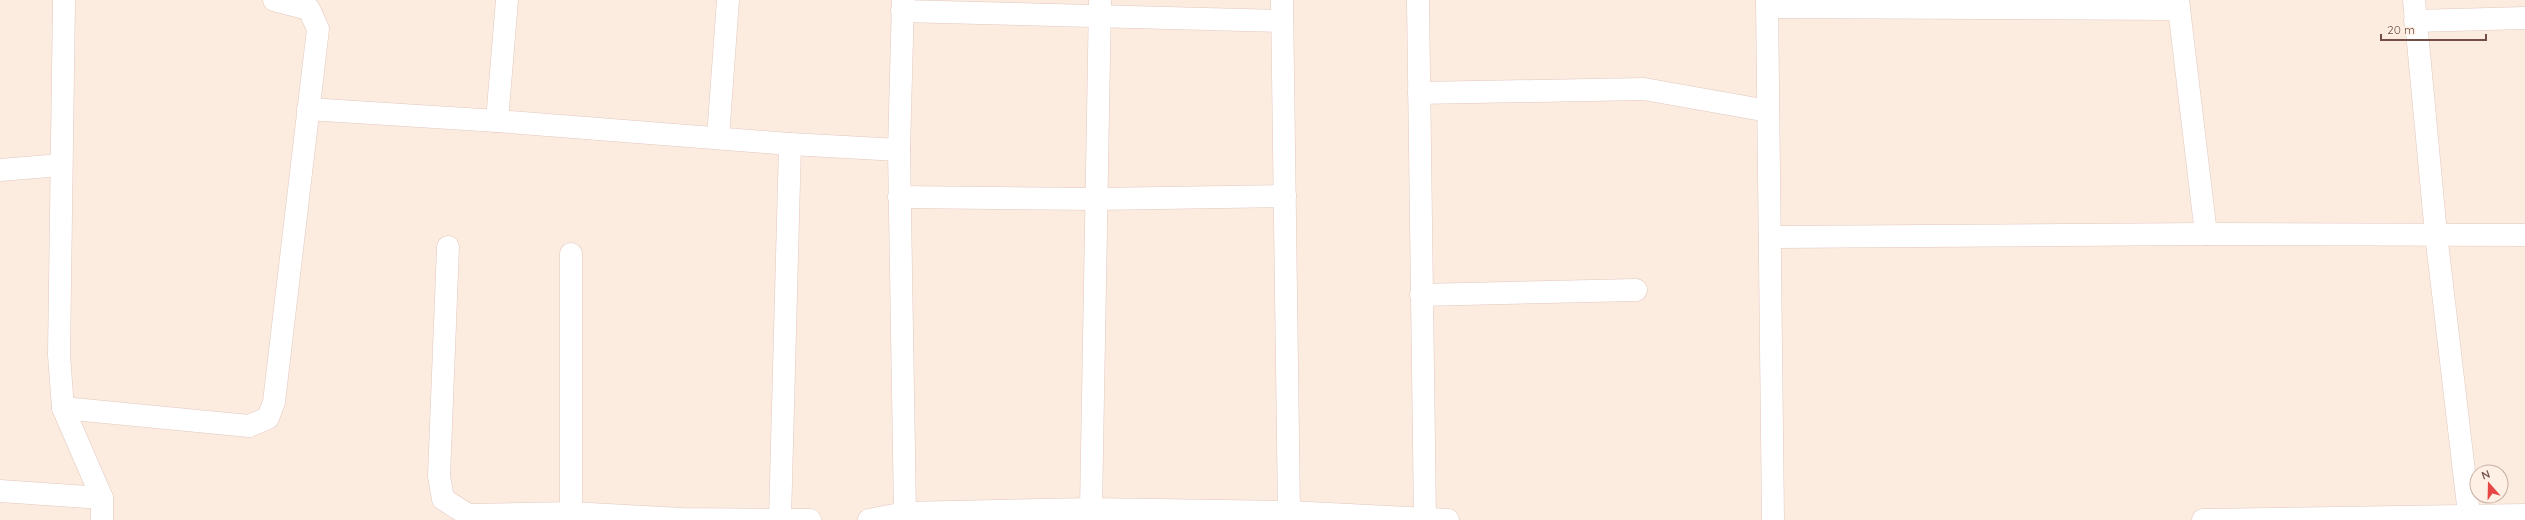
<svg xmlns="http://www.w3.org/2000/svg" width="2525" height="520" font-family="Quicksand,sans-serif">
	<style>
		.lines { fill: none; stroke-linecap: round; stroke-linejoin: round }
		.minor-casing { stroke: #e2c8bf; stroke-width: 23 }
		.minor { stroke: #fff; stroke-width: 22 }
	</style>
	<rect width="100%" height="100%" fill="#fcebdf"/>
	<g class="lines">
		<defs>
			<g id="minor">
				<polyline points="64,0 59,355 63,408 102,498 102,520"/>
				<polyline points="507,0 497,121 790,144 899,150"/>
				<polyline points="903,0 899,150 905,513"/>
				<polyline points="1282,0 1289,512"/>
				<polyline points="1418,0 1425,519"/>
				<polyline points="1767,0 1773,520"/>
				<polyline points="2178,0 2206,234"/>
				<polyline points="2414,0 2436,234 2469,514"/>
				<polyline points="1767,7 2179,9"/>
				<polyline points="902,11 1282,21"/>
				<polyline points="2415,21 2525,18"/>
				<polyline points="1419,93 1644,89 1768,111"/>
				<polyline points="308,109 497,121"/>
				<polyline points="718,137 728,0"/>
				<polyline points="0,170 61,165"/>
				<polyline points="899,197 1097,199 1285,196"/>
				<polyline points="1770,237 2206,234 2525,235"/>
				<polyline points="448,247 439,476 443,499 468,515 571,513 681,519 810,520"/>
				<polyline points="1421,295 1636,290"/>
				<polyline points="63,408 249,426 268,418 274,402 318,29 309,9 274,0"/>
				<polyline points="0,491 102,498"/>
				<polyline points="1091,509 1100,0"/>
				<polyline points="780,519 790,144"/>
				<polyline points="571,520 571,254"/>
				<polyline points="869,520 905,513 1091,509 1289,512 1448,520"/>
				<polyline points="2203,520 2525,515"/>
			</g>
		</defs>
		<use href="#minor" class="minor-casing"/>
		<use href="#minor" class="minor"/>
	</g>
	<g transform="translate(2489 484) rotate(340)"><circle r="19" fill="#fff0e5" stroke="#c7afa6"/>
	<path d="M0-3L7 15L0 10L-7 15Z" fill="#e74744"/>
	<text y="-6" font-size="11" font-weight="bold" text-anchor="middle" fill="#724e47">N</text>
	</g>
	<path d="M2381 34v6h105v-6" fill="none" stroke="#724e47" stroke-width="2"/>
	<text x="2387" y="34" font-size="12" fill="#724e47" stroke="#fff0e5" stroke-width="3" paint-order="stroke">20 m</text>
</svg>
